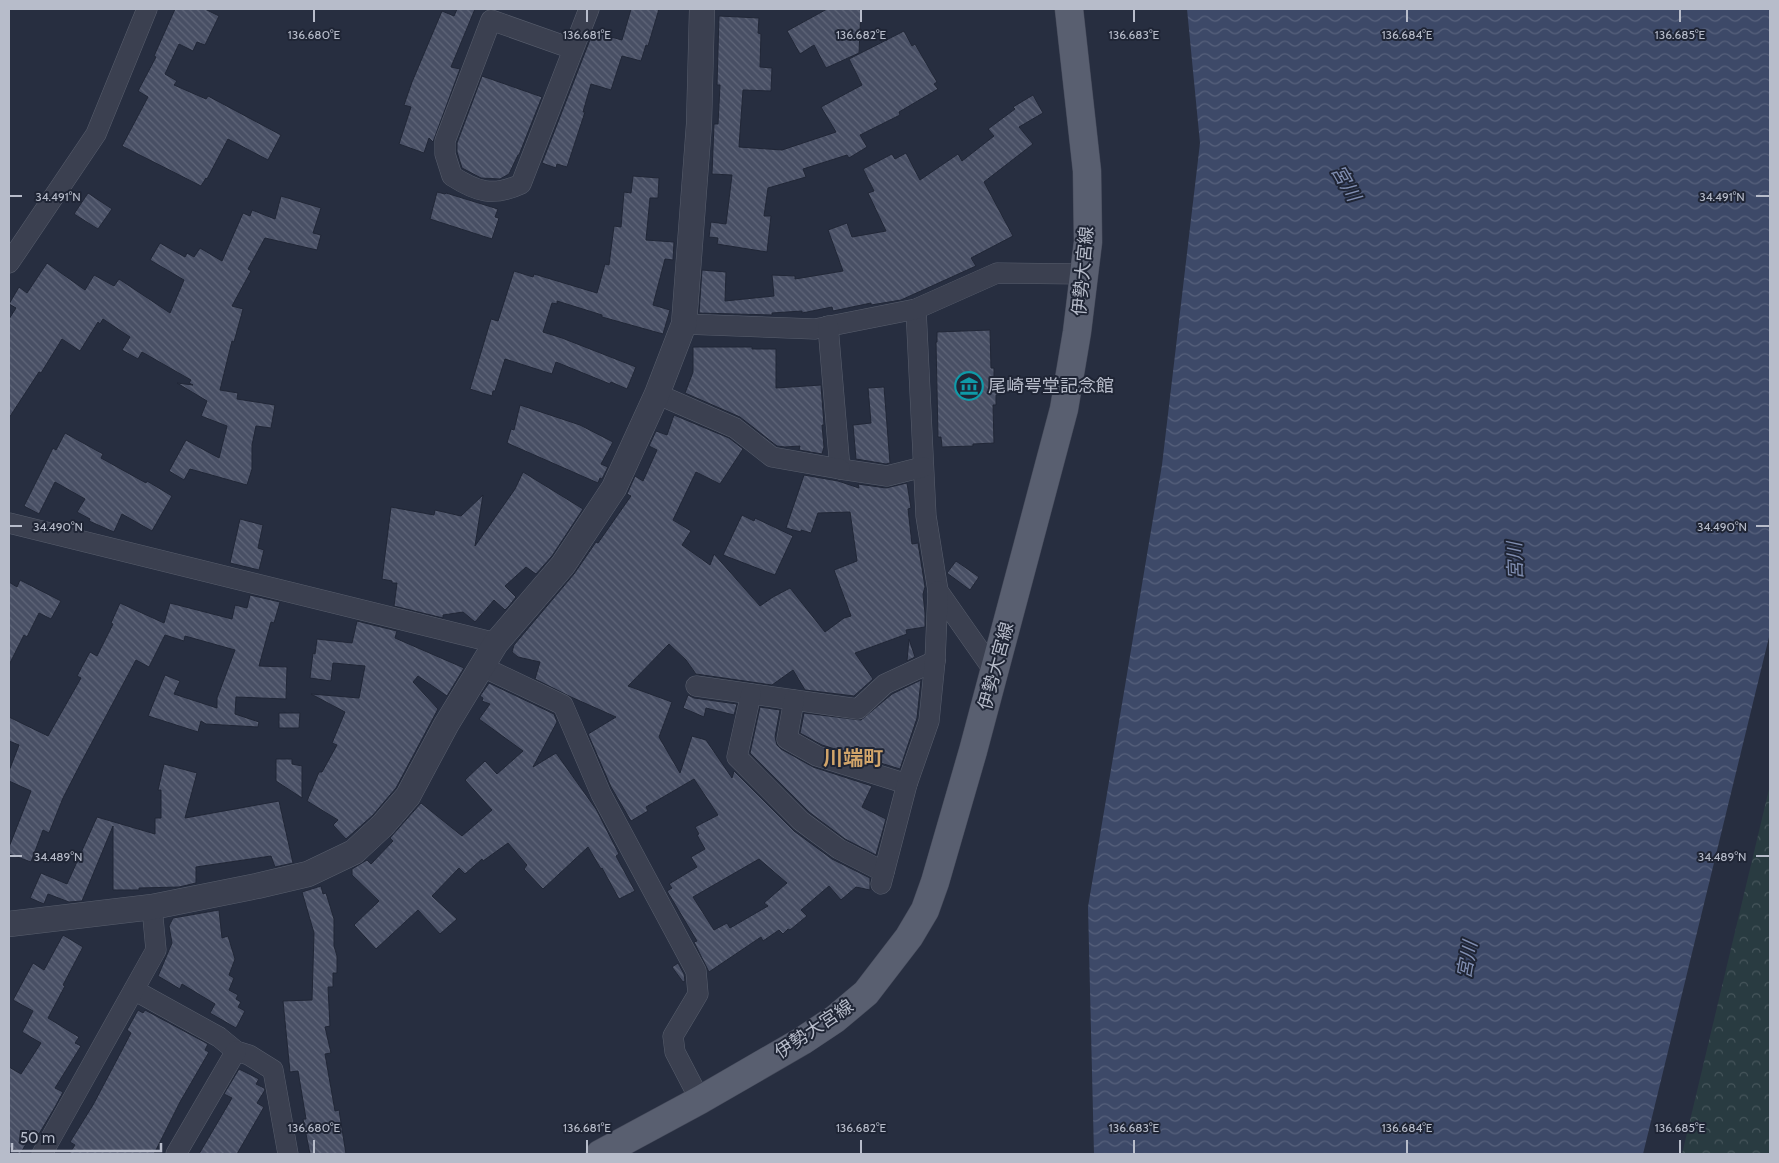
<svg xmlns="http://www.w3.org/2000/svg" width="1779" height="1163" font-family="Cabin,'Noto Sans JP',sans-serif">
	<style>
		.forest { fill: url(#forest-crowns) }
		.water { fill: url(#water-waves) }
		.building { fill: url(#building-back-hatch); stroke: #212737; fill-rule: evenodd }
		.lines { fill: none; stroke-linecap: round; stroke-linejoin: round }
		.minor-casing { stroke: #585e6d; stroke-width: 21 }
		.tertiary-casing { stroke: #585e6d; stroke-width: 26 }
		.primary-casing { stroke: #444959; stroke-width: 29 }
		.minor { stroke: #3b4050; stroke-width: 20 }
		.tertiary { stroke: #3b4050; stroke-width: 25 }
		.primary { stroke: #595f70; stroke-width: 28 }
		.ticks { fill: none; stroke: #b7bcca; stroke-width: 2 }
		.labels { text-anchor: middle; dominant-baseline: central; stroke-width: 4; stroke-linejoin: round; paint-order: stroke }
		.street-label { font-size: 18px; fill: #b7bcca; stroke: #1f2535 }
		.poi-label { font-size: 18px; fill: #b7bcca; stroke: #1f2535; text-anchor: start }
		.water-label { font-size: 19px; font-style: italic; fill: #808eb1; stroke: #1f2535 }
		.quarter-label { font-size: 20px; font-weight: bold; fill: #d2a56a; stroke: #1f2535 }
		.ticks-label { font-size: 12px; text-anchor: middle; fill: #b7bcca; stroke: #1f2535; stroke-width: 4; stroke-linejoin: round; paint-order: stroke }
	</style>
	<defs>
		<pattern id="forest-crowns" width="20" height="18" patternUnits="userSpaceOnUse" patternTransform="scale(1.25)"><rect width="20" height="18" fill="#293b41"/><path d="M2 6a3 3 0 1 1 6 0M12 15a3 3 0 1 1 6 0" fill="none" stroke="#46555b"/></pattern>
		<pattern id="water-waves" width="16" height="10" patternUnits="userSpaceOnUse" patternTransform="scale(1.25)"><rect width="16" height="10" fill="#3d4968"/><path d="M0 5q4-4 8 0t8 0" fill="none" stroke="#57617c"/></pattern>
		<pattern id="building-back-hatch" width="6" height="6" patternUnits="userSpaceOnUse" patternTransform="scale(1.25)"><rect width="6" height="6" fill="#484f64"/><path d="M-1 5l2 2M0 0l6 6M5-1l2 2" fill="none" stroke="#606679"/></pattern>
	</defs>
	<rect width="100%" height="100%" fill="#272e40"/>
	<polygon class="forest" points="1770,785 1770,1154 1682,1154"/>
	<polygon class="water" points="1187,9 1770,9 1770,633 1643,1154 1094,1154 1088,907 1162,465 1200,143"/>
	<g class="building">
		<polygon points="175,9 205,9 219,16 205,45 197,42 193,51 179,44 165,74 177,81 174,85 206,99 208,96 281,135 268,160 228,139 207,179 206,178 201,186 122,146 148,97 138,91 156,57 154,56"/>
		<polygon points="457,9 475,9 451,67 460,69 433,142 429,138 424,153 399,144 411,107 404,105 412,82 442,11 454,16"/>
		<polygon points="631,9 659,9 648,46 646,45 641,61 622,56 611,90 591,84 583,112 585,112 567,167 557,164 556,168 542,163 593,32 622,40"/>
		<polygon points="827,9 861,9 859,53 826,68 814,45 800,54 787,31"/>
		<polygon points="719,16 759,18 758,33 761,34 760,67 772,68 771,91 743,90 739,147 782,150 836,132 821,107 862,85 849,59 904,31 912,46 915,44 937,82 934,84 938,89 899,112 900,115 860,135 867,147 849,158 847,155 803,169 806,177 768,188 764,216 771,216 767,252 717,244 718,238 709,237 711,222 726,224 732,175 712,174 714,124 718,124 720,85 717,85"/>
		<polygon points="482,76 542,97 519,155 518,155 509,174 500,179 481,178 462,168 457,152 457,143"/>
		<polygon points="1033,95 1043,113 1019,127 1033,144 984,182 1013,236 971,258 976,266 901,300 871,305 871,303 833,311 832,307 802,313 802,311 772,313 772,315 699,313 702,270 726,272 725,301 774,296 772,275 795,276 795,279 843,271 828,230 847,223 852,237 886,231 868,193 874,191 863,169 892,154 895,159 906,153 920,180 958,154 962,161 994,136 988,129 1015,109 1013,107"/>
		<polygon points="633,176 659,178 658,198 650,198 646,240 674,242 673,260 665,259 653,305 670,310 663,334 602,317 602,315 557,301 557,304 552,303 543,332 562,338 636,367 627,389 611,382 610,384 556,362 552,374 505,359 495,391 493,391 492,396 470,389 491,319 498,321 514,271 533,277 534,274 597,293 605,264 609,265 614,226 621,227 624,192 631,193"/>
		<polygon points="437,192 445,194 446,193 498,209 495,217 499,218 492,239 430,219"/>
		<polygon points="88,193 112,209 98,229 74,214"/>
		<polygon points="281,196 321,208 313,233 321,235 317,250 265,238 248,269 251,271 232,306 243,309 234,342 232,341 220,390 238,393 237,399 275,405 271,428 256,426 252,445 252,469 247,485 190,469 184,480 169,471 186,440 219,458 227,426 201,416 207,401 177,383 193,385 189,383 191,380 142,352 138,359 122,350 130,337 103,319 100,324 98,322 80,351 62,339 41,373 39,372 9,418 9,319 16,308 9,304 19,287 27,293 47,263 85,290 94,275 114,286 119,279 170,313 184,280 150,260 160,243 185,257 187,253 194,257 200,248 222,261 243,213 250,216 252,210 275,219"/>
		<polygon points="990,330 991,368 994,368 994,378 1000,378 1001,395 996,395 996,405 993,405 994,443 973,444 973,446 942,447 941,437 938,437 936,342 937,342 937,332"/>
		<polygon points="693,347 752,347 752,349 776,349 776,388 821,385 824,425 822,425 824,447 822,454 799,450 800,446 785,447 777,446 740,417 685,393 693,372"/>
		<polygon points="884,387 890,463 886,464 856,459 853,425 871,423 868,388"/>
		<polygon points="520,405 580,425 613,442 601,464 608,467 602,479 600,478 598,483 507,443 511,429 514,430"/>
		<path d="M 674,415 L 729,438 L 743,449 L 720,484 L 696,472 L 673,520 L 691,531 L 682,545 L 710,565 L 714,554 L 760,606 L 773,597 L 790,588 L 825,632 L 844,618 L 851,616 L 834,570 L 857,561 L 850,512 L 818,513 L 811,533 L 801,530 L 801,532 L 786,528 L 804,475 L 838,481 L 859,488 L 858,484 L 886,488 L 907,483 L 911,508 L 908,509 L 912,544 L 918,543 L 925,587 L 923,594 L 925,613 L 925,627 L 906,630 L 907,634 L 855,653 L 873,679 L 854,696 L 805,690 L 793,670 L 772,685 L 696,674 L 686,660 L 669,644 L 628,686 L 672,702 L 659,737 L 680,773 L 692,736 L 706,740 L 732,778 L 734,771 L 794,831 L 832,859 L 870,878 L 870,890 L 856,887 L 841,900 L 829,886 L 801,910 L 807,916 L 790,930 L 788,929 L 783,934 L 779,930 L 763,941 L 761,937 L 709,972 L 694,942 L 697,941 L 667,891 L 672,888 L 669,884 L 697,867 L 691,857 L 705,849 L 697,835 L 699,834 L 695,827 L 718,815 L 694,779 L 646,807 L 648,811 L 631,821 L 611,787 L 588,734 L 616,717 L 571,697 L 535,679 L 540,662 L 518,657 L 512,652 L 514,645 L 574,574 L 596,542 L 598,543 L 631,496 L 627,494 L 635,476 L 643,481 L 657,450 L 649,446 L 656,431 L 667,435 ZM 759,859 L 787,883 L 764,903 L 768,906 L 730,928 L 727,923 L 714,930 L 693,897 Z"/>
		<polygon points="65,433 103,454 101,458 146,483 147,481 172,496 152,531 122,514 114,532 89,521 90,519 77,512 85,499 55,482 39,514 24,506 53,448 56,450"/>
		<polygon points="523,472 583,509 552,556 536,574 526,567 505,586 516,597 509,606 505,610 494,600 475,622 463,612 443,615 443,618 394,606 397,583 392,583 392,581 382,579 391,507 434,515 435,510 461,516 483,495 475,546 515,489"/>
		<polygon points="742,515 754,521 755,518 793,536 775,575 723,555"/>
		<polygon points="240,519 263,525 258,548 264,550 259,570 230,563"/>
		<polygon points="956,561 979,577 970,590 947,573"/>
		<polygon points="20,580 61,601 51,619 39,613 27,637 24,635 9,665 9,582 17,587"/>
		<polygon points="250,595 280,602 274,623 271,622 259,666 287,667 286,699 236,697 235,714 259,722 258,727 206,724 201,721 198,732 148,716 165,675 180,681 174,694 217,708 217,698 235,650 185,636 184,641 165,635 149,667 136,660 82,761 63,798 49,833 43,830 31,862 9,854 9,847 31,791 9,781 9,771 19,745 9,741 9,717 48,736 81,678 77,676 90,652 97,656 113,624 111,623 120,603 164,623 170,603 232,619 235,605 247,608"/>
		<polygon points="357,621 397,631 395,638 464,668 447,696 418,676 413,682 438,709 396,788 373,815 346,839 333,825 338,820 307,801 319,772 322,772 337,745 332,743 345,712 311,694 359,698 365,666 333,663 331,681 310,678 313,653 315,654 317,639 352,643"/>
		<polygon points="909,639 915,657 907,661"/>
		<polygon points="921,680 917,718 900,769 822,745 800,733 804,713 861,720 892,694"/>
		<polygon points="489,683 554,714 557,722 533,767 556,753 596,809 619,854 616,856 635,891 619,899 602,868 601,869 588,847 543,889 524,869 527,865 508,843 483,861 482,859 465,874 459,868 432,896 457,919 440,934 418,910 376,949 354,925 379,901 352,875 352,869 367,860 371,864 393,841 390,838 421,803 462,836 492,810 465,780 485,761 497,774 523,751 479,719 490,704 482,701 483,698 480,696"/>
		<polygon points="688,695 694,698 737,704 734,715 706,708 704,717 683,708"/>
		<polygon points="760,707 780,710 775,737 777,745 781,749 813,767 872,786 862,807 886,819 876,855 845,839 809,812 750,753"/>
		<polygon points="279,713 300,713 299,728 279,728"/>
		<polygon points="276,759 292,759 292,764 302,766 302,798 276,781"/>
		<polygon points="164,764 197,773 185,818 279,801 293,863 275,867 271,856 196,867 196,883 179,887 139,888 139,890 113,890 113,826 82,901 69,902 48,894 44,904 30,898 41,873 67,884 97,817 155,834 155,818 161,818 161,790 158,790"/>
		<polygon points="321,886 323,894 326,893 334,919 334,946 337,956 337,973 333,973 333,987 328,987 330,1026 325,1027 331,1053 325,1054 335,1111 339,1110 346,1154 310,1154 303,1119 306,1119 298,1071 290,1072 283,1001 312,1000 314,933 302,892"/>
		<polygon points="219,910 222,938 228,936 235,959 229,975 234,978 229,990 238,995 236,999 241,1002 238,1007 245,1011 236,1028 210,1013 215,1004 182,984 180,989 158,976 172,943 169,926 173,918"/>
		<polygon points="63,935 83,947 63,985 65,986 48,1018 79,1037 75,1043 81,1046 55,1088 63,1092 55,1107 39,1134 34,1131 20,1154 9,1147 9,1067 21,1074 41,1043 22,1032 33,1011 13,1000 33,963 44,970"/>
		<polygon points="678,963 684,974 685,981 683,982 672,967"/>
		<polygon points="138,1010 143,1013 145,1010 208,1044 205,1050 209,1052 180,1102 154,1154 69,1154 75,1145 70,1142 93,1105 131,1033 127,1030"/>
		<polygon points="239,1069 259,1079 256,1084 264,1088 265,1090 257,1103 264,1107 237,1154 199,1154 232,1098 224,1094"/>
	</g>
	<g class="lines">
		<defs>
			<g id="minor">
				<path d="M 573,49 L 491,20 L 445,141 L 445,154 L 452,176 C 477,192 493,197 521,184 L 589,9"/>
				<polyline points="9,263 96,134 147,9"/>
				<polyline points="916,309 926,516 938,591 994,671"/>
				<polyline points="684,324 815,329 916,309 997,273 1085,274"/>
				<polyline points="828,326 840,469 887,476 923,467"/>
				<polyline points="657,394 735,428 772,457 840,469"/>
				<polyline points="9,523 496,643"/>
				<polyline points="483,667 563,705 601,794 696,971 698,994 673,1036 675,1052 700,1100"/>
				<polyline points="696,686 858,709 885,684 935,661"/>
				<polyline points="751,694 737,757 801,821 839,849 884,872"/>
				<polyline points="794,700 787,739 817,756 907,784"/>
				<polyline points="881,884 907,784 929,721 935,661 938,591"/>
				<polyline points="134,990 219,1037 236,1051 249,1055 273,1070 288,1154"/>
				<polyline points="42,1154 156,950 152,907"/>
				<polyline points="176,1154 236,1051"/>
			</g>
			<polyline id="tertiary" points="9,924 152,907 257,886 308,874 354,852 383,825 408,796 446,725 496,643 563,565 614,488 657,394 684,324 699,124 702,9"/>
			<polyline id="primary" points="600,1154 700,1100 802,1041 835,1019 866,993 909,937 925,910 935,882 973,751 1064,409 1077,332 1088,242 1087,171 1069,9"/>
		</defs>
		<use href="#minor" class="minor-casing"/>
		<use href="#tertiary" class="tertiary-casing"/>
		<use href="#primary" class="primary-casing"/>
		<use href="#minor" class="minor"/>
		<use href="#tertiary" class="tertiary"/>
		<use href="#primary" class="primary"/>
	</g>
	<path class="ticks" d="M 314,10 L 314,22M 587,10 L 587,22M 861,10 L 861,22M 1134,10 L 1134,22M 1407,10 L 1407,22M 1680,10 L 1680,22M 10,196 L 22,196M 1756,196 L 1769,196M 10,526 L 22,526M 1756,526 L 1769,526M 10,856 L 22,856M 1756,856 L 1769,856M 314,1140 L 314,1153M 587,1140 L 587,1153M 861,1140 L 861,1153M 1134,1140 L 1134,1153M 1407,1140 L 1407,1153M 1680,1140 L 1680,1153"/>
	<defs>
		<symbol id="museum-ring" viewBox="-11 -11 22 22"><circle r="9.5" fill="#1f2535" stroke="#0f9aa8" stroke-width="1.5"/><path d="M0-6L6-3V-2H-6V-3ZM-5-1h2V3h-2ZM-1-1h2V3h-2ZM3-1h2V3H3ZM-6 4H6V6H-6Z" fill="#0f9aa8"/></symbol>
	</defs>
	<g fill-rule="evenodd">
		<use href="#museum-ring" x="953" y="370" width="32" height="32"/>
	</g>
	<g class="labels">
		<g class="street-label">
			<text transform="translate(1083 271) rotate(-85)">伊勢大宮線</text>
			<text transform="translate(996 666) rotate(-75)">伊勢大宮線</text>
			<text transform="translate(814 1029) rotate(-34)">伊勢大宮線</text>
		</g>
		<g class="poi-label">
			<text x="988" y="386">尾崎咢堂記念館</text>
		</g>
		<g class="water-label">
			<text transform="translate(1346 183) rotate(60)">宮川</text>
			<text transform="translate(1515 561) rotate(-92)">宮川</text>
			<text transform="translate(1467 960) rotate(-80)">宮川</text>
		</g>
		<g class="quarter-label">
			<text x="853" y="758">川端町</text>
		</g>
	</g>
	<g class="ticks-label">
		<text x="314" y="39">136.680°E</text>
		<text x="587" y="39">136.681°E</text>
		<text x="861" y="39">136.682°E</text>
		<text x="1134" y="39">136.683°E</text>
		<text x="1407" y="39">136.684°E</text>
		<text x="1680" y="39">136.685°E</text>
		<text x="58" y="201">34.491°N</text>
		<text x="1722" y="201">34.491°N</text>
		<text x="58" y="531">34.490°N</text>
		<text x="1722" y="531">34.490°N</text>
		<text x="58" y="861">34.489°N</text>
		<text x="1722" y="861">34.489°N</text>
		<text x="314" y="1132">136.680°E</text>
		<text x="587" y="1132">136.681°E</text>
		<text x="861" y="1132">136.682°E</text>
		<text x="1134" y="1132">136.683°E</text>
		<text x="1407" y="1132">136.684°E</text>
		<text x="1680" y="1132">136.685°E</text>
	</g>
	<rect width="1779" height="1163" fill="none" stroke="#b7bcca" stroke-width="20"/>
	<path d="M12 1143v8h149v-8" fill="none" stroke="#b7bcca" stroke-width="2.5"/>
	<text x="20" y="1143" font-size="15" fill="#b7bcca" stroke="#1f2535" stroke-width="4" paint-order="stroke">50 m</text>
</svg>
